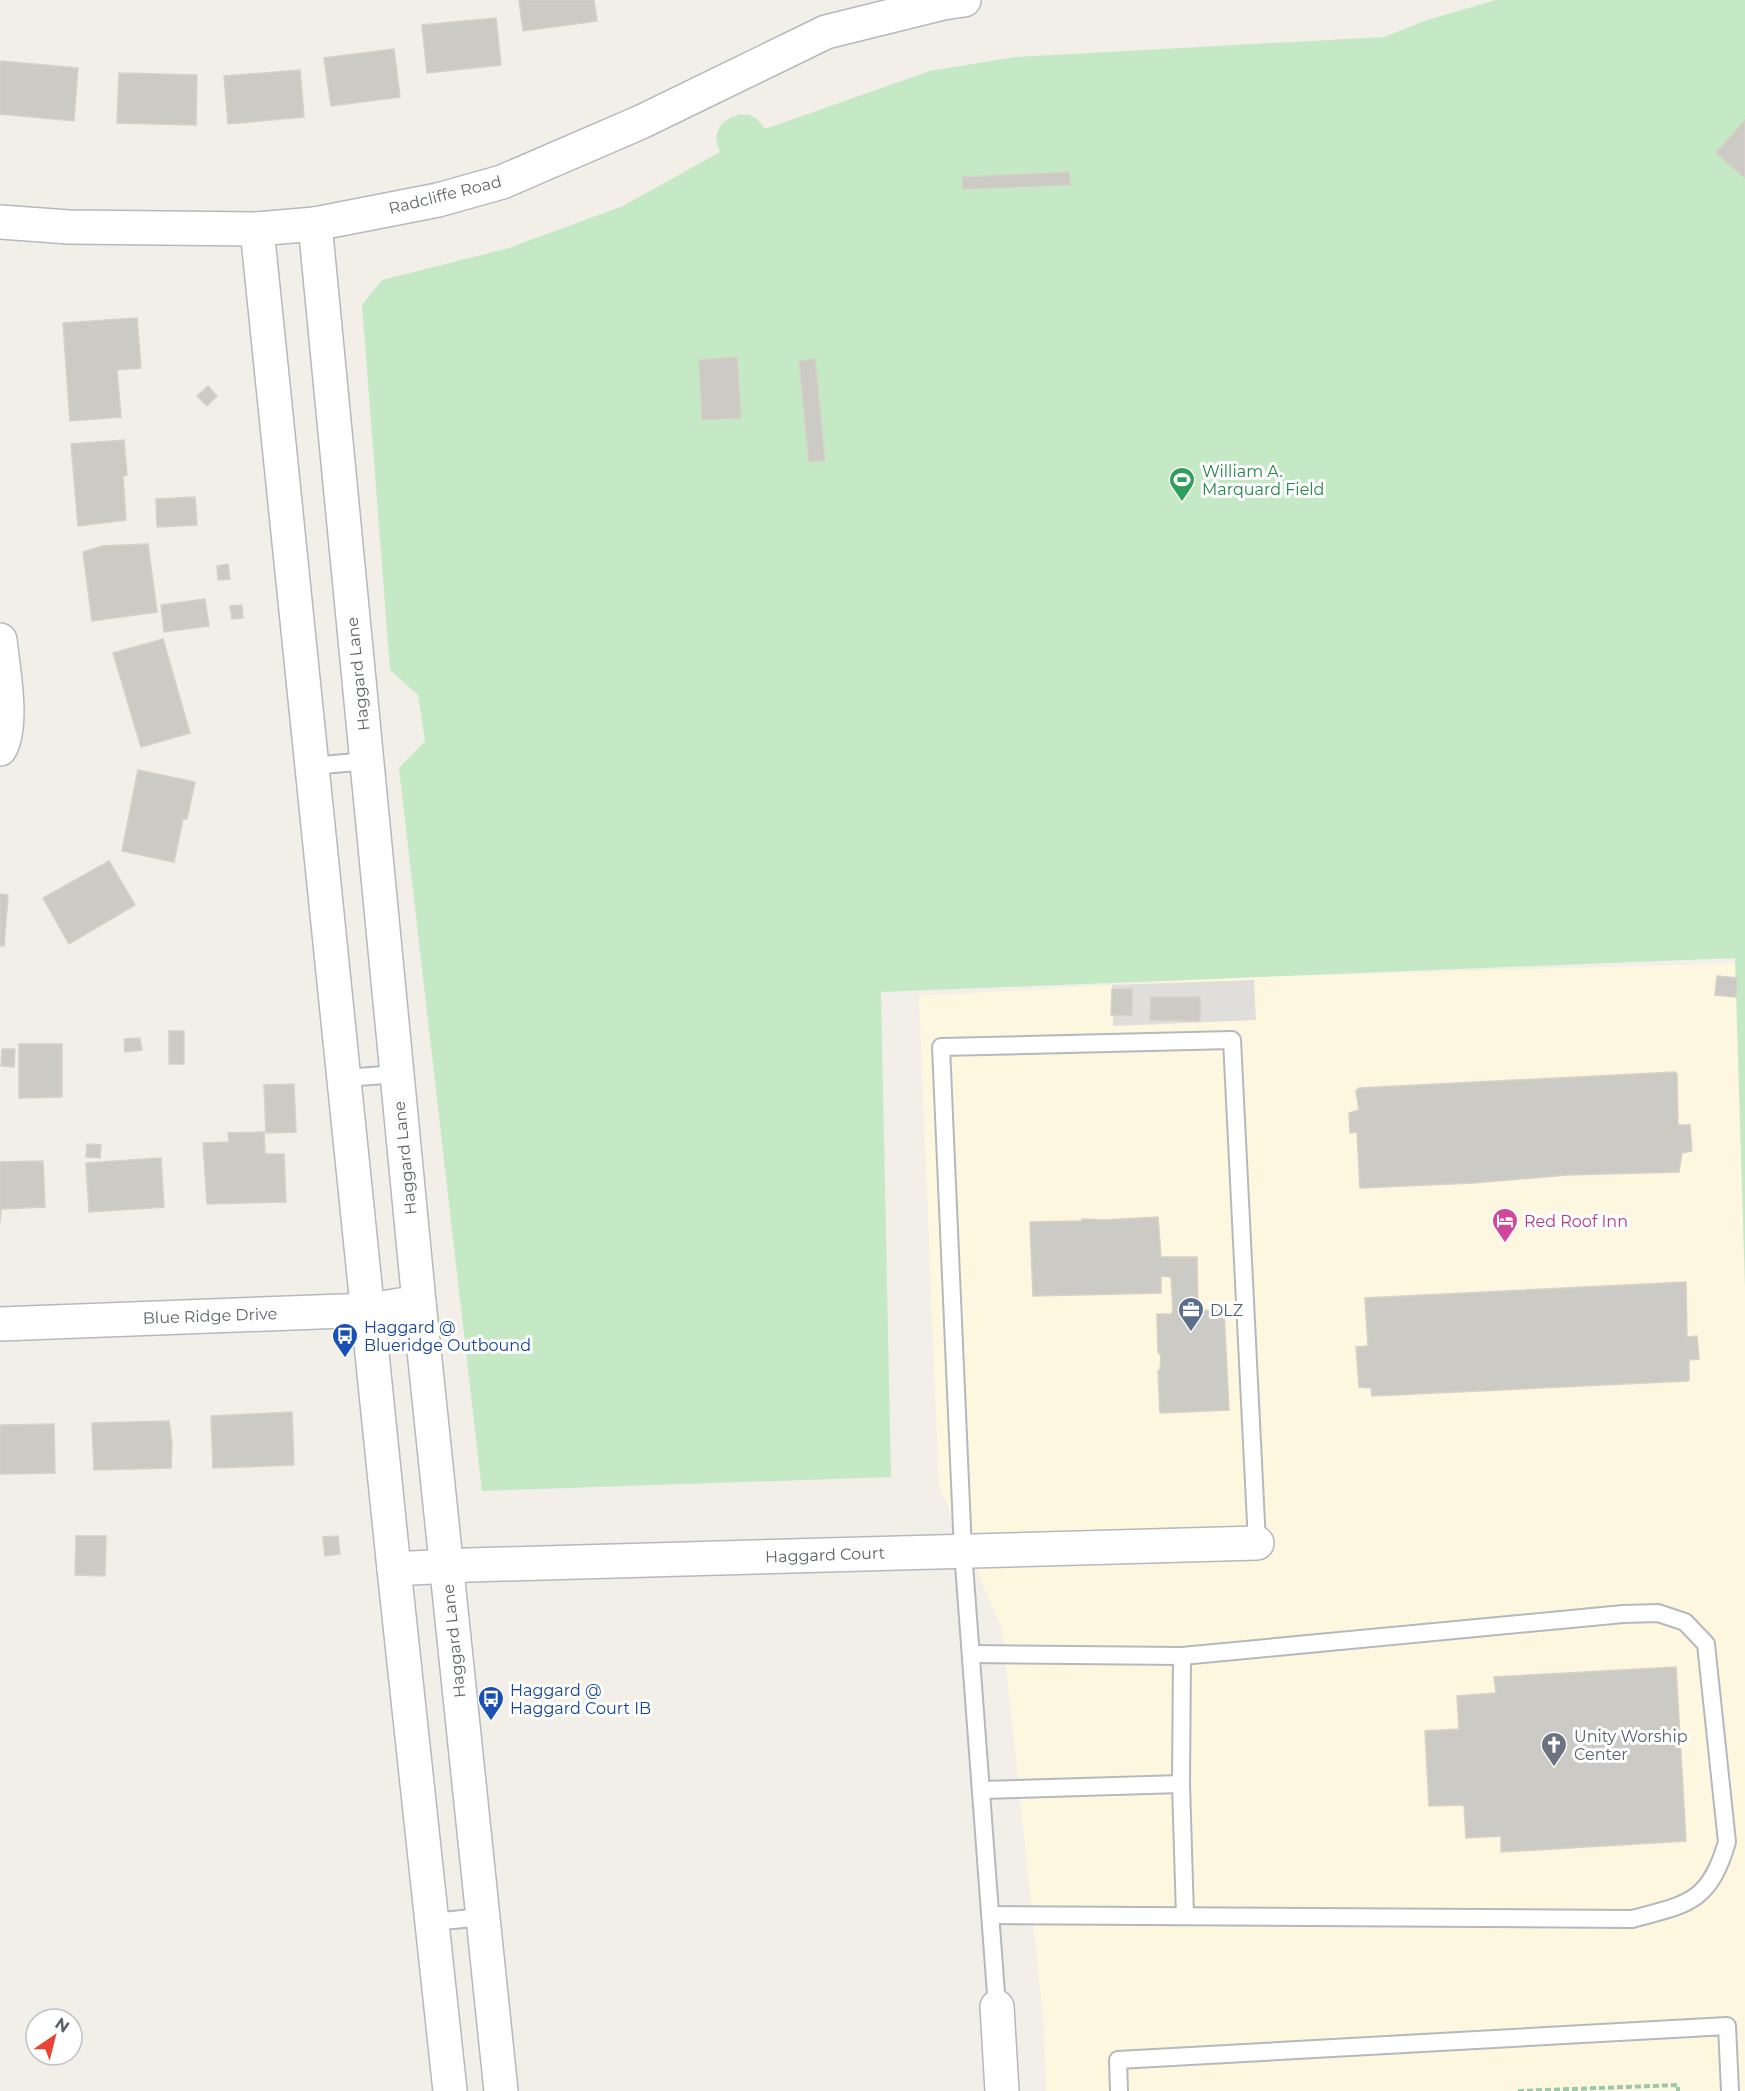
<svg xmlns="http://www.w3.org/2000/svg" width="1745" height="2091" font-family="Montserrat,sans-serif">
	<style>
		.commercial { fill: #fef7e0 }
		.industrial { fill: #e0deda }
		.green { fill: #c5e8c5 }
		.building { fill: #cccac5; stroke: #d6d1c6; stroke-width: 1.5 }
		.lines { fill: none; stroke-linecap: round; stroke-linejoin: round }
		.service-casing { stroke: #b5b8bc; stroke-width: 20 }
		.minor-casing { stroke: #b5b8bc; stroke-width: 36 }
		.path { stroke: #9cc7a9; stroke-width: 4; stroke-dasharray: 6 3; stroke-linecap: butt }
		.service { stroke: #fff; stroke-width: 16 }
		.minor { stroke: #fff; stroke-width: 33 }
		.labels { text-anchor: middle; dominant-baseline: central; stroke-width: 6; stroke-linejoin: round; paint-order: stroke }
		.street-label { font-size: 16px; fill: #5f6368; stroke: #fff }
		.leisure-label { font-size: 16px; fill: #27864d; stroke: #fff; text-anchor: start }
		.hotel-label { font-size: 16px; fill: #b23c85; stroke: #fff; text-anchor: start }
		.service-label { font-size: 16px; fill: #4e5e75; stroke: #fff; text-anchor: start }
		.transit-label { font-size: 16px; fill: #164399; stroke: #fff; text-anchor: start }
		.worship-label { font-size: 16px; fill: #5b616d; stroke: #fff; text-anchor: start }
	</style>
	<rect width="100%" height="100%" fill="#f1efe8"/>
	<polygon class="commercial" points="1741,963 1745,1184 1745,2091 1046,2091 1044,2024 1002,1628 939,1486 919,996 1257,977"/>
	<polygon class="industrial" points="1254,980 1256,1020 1113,1026 1112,985"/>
	<path class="green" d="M 1496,0 L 1745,0 L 1745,1288 L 1735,958 L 881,992 L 891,1477 L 482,1491 L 399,768 L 425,741 L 418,695 L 390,670 L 362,305 L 382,280 L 509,248 L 623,206 L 720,152 C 718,147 715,140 717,134 C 720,118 743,109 756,118 C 759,121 763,126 765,129 L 930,71 L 1016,57 L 1384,37 L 1427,20 Z"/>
	<g class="building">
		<polygon points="519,0 594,0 597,21 523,31"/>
		<polygon points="496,18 501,65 427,73 422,25"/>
		<polygon points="394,49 400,97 331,106 324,58"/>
		<polygon points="0,61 78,68 74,121 0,114"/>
		<polygon points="300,70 304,117 228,124 224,76"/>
		<polygon points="119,73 197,75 196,125 117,123"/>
		<polygon points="1745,120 1745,178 1716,153"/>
		<polygon points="1069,172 1070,185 963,189 962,177"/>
		<polygon points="137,318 141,368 117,370 121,417 70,421 63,323"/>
		<polygon points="737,357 741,418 702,420 699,360"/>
		<polygon points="815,359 825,460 809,462 799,361"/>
		<polygon points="208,386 217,396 207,406 197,396"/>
		<polygon points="124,440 127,475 123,476 126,520 78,526 71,444"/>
		<polygon points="195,497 197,525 157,527 156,499"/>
		<polygon points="148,544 157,612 92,621 83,552 102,546"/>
		<polygon points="228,564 230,579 218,580 217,566"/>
		<polygon points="205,599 209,626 164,632 161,605"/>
		<polygon points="242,605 243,618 232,619 230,606"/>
		<polygon points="163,639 190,733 141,747 113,653"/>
		<polygon points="138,770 195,782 187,819 183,819 174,862 122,851"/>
		<polygon points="109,861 135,905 69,944 43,898"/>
		<polygon points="0,894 8,895 4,946 0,946"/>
		<polygon points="1717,976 1737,978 1736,997 1715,995"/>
		<polygon points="1112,989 1132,989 1132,1016 1111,1015"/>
		<polygon points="1151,997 1200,997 1200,1021 1150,1020"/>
		<rect x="169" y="1031" width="15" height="33"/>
		<polygon points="140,1038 142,1050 125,1052 124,1039"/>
		<polygon points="19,1044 62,1044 62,1097 19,1098"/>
		<polygon points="2,1049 15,1049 14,1067 1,1066"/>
		<polygon points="1675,1072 1677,1074 1678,1125 1690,1125 1692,1151 1682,1153 1679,1172 1567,1175 1473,1183 1360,1188 1357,1132 1350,1133 1349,1113 1359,1110 1356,1091 1359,1088"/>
		<polygon points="294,1084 296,1132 266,1133 264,1085"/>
		<polygon points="264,1132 265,1154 284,1154 286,1202 207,1204 203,1143 229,1142 228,1133"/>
		<polygon points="87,1144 101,1145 100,1158 86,1157"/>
		<polygon points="161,1158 164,1207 89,1212 86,1163"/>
		<polygon points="43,1161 45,1207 1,1209 0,1223 0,1162"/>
		<polygon points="1158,1217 1161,1257 1197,1257 1198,1310 1224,1311 1229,1410 1160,1413 1158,1371 1160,1370 1161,1356 1158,1352 1157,1314 1171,1314 1173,1310 1171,1277 1161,1276 1161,1293 1033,1296 1030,1222 1081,1221 1082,1219 1105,1220"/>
		<polygon points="1686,1282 1687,1337 1697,1336 1699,1359 1689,1360 1689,1380 1687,1381 1372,1396 1371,1388 1359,1387 1356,1347 1368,1346 1365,1298"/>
		<polygon points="292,1412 294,1465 213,1468 211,1416"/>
		<polygon points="169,1421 172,1444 171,1468 94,1470 92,1423"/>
		<polygon points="54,1424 55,1473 0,1474 0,1425"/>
		<polygon points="76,1536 106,1536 105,1576 75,1575"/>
		<polygon points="338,1536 340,1554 325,1556 323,1537"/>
		<polygon points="1676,1667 1686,1841 1501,1852 1501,1836 1466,1838 1464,1805 1429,1806 1425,1731 1459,1729 1457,1696 1496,1693 1494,1677"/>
	</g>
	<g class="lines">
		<defs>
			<g id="service">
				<polyline points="312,766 367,761"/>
				<polyline points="345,1078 397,1074"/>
				<path d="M 971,1654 L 1182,1656 L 1623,1614 L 1658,1613 L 1685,1622 L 1706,1644 L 1727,1842 C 1709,1903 1688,1904 1632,1919 L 991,1915"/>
				<polyline points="1182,1656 1181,1784 1185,1916"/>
				<polyline points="981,1790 1181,1784"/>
				<polyline points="432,1922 483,1917"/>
				<polyline points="997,2007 963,1551 941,1047 1232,1040 1257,1543"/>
				<polyline points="1119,2091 1118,2060 1727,2026 1730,2091"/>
			</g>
			<g id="minor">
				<polyline points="0,222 69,227 257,229 315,224 438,200 502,182 641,122 826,32 943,3 964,0"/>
				<polyline points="315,224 419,1302 501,2091"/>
				<polyline points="257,229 394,1569 450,2091"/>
				<path d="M 0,640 C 3,669 14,724 0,749"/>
				<polyline points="0,1324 369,1310 419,1302"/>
				<polyline points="394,1569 469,1565 1257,1543"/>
				<polyline points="997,2007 1002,2091"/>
			</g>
		</defs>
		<use href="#service" class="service-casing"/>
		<use href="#minor" class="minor-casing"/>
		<polyline class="path" points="1518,2091 1678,2085 1678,2091"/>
		<use href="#service" class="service"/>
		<use href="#minor" class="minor"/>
	</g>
	<defs>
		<symbol id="stadium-pin" viewBox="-11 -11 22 30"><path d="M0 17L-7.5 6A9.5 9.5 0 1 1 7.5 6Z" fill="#2e9e5b" stroke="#fff"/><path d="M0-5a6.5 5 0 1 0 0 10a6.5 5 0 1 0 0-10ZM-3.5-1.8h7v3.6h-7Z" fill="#fff"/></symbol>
		<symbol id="hotel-pin" viewBox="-11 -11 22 30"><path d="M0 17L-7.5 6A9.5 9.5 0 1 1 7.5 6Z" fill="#d1479c" stroke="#fff"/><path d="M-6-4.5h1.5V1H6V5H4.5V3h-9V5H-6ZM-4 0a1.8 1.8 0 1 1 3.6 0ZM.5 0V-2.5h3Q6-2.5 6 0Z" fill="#fff"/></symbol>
		<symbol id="office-pin" viewBox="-11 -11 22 30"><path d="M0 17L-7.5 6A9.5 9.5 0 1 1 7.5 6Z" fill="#5c6f8a" stroke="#fff"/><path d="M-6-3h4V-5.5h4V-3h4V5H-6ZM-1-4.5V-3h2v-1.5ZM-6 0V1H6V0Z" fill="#fff"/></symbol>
		<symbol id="bus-pin" viewBox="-11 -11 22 30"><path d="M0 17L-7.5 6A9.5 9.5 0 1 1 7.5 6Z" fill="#1a4fb4" stroke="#fff"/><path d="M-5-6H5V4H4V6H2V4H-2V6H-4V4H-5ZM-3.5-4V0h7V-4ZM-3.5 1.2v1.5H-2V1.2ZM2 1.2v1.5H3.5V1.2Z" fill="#fff"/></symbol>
		<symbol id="church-pin" viewBox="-11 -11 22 30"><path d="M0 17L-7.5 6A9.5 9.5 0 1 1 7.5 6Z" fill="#6b7280" stroke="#fff"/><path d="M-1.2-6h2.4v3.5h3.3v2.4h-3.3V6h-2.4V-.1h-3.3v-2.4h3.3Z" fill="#fff"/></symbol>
	</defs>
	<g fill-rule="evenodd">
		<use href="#stadium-pin" x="1167" y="465" width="30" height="40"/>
		<use href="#hotel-pin" x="1490" y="1206" width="30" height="40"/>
		<use href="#office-pin" x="1176" y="1295" width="30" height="40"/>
		<use href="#bus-pin" x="330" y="1321" width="30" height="40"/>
		<use href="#bus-pin" x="476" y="1684" width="30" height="40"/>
		<use href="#church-pin" x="1539" y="1730" width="30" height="40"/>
	</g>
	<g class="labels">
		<g class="street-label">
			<text transform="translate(445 195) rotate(-14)">Radcliffe Road</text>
			<text transform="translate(358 674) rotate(-96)">Haggard Lane</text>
			<text transform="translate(405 1158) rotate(-96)">Haggard Lane</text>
			<text transform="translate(210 1316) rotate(-2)">Blue Ridge Drive</text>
			<text transform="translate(825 1555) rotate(-2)">Haggard Court</text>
			<text transform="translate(454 1641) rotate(-96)">Haggard Lane</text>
		</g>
		<g class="leisure-label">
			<text x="1202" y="471">William A.<tspan x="1202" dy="18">Marquard Field</tspan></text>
		</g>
		<g class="hotel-label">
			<text x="1524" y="1221">Red Roof Inn</text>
		</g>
		<g class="service-label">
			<text x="1210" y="1310">DLZ</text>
		</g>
		<g class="transit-label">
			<text x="364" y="1327">Haggard @<tspan x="364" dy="18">Blueridge Outbound</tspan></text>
			<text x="510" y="1690">Haggard @<tspan x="510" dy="18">Haggard Court IB</tspan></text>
		</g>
		<g class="worship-label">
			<text x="1574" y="1736">Unity Worship<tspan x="1574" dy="18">Center</tspan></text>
		</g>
	</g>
	<g transform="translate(54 2037) rotate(35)"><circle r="28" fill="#ffffff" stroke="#bfc1c3" stroke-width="1.5"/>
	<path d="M0-4.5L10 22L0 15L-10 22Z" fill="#ea4335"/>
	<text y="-9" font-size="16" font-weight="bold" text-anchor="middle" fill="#5f6368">N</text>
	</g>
</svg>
